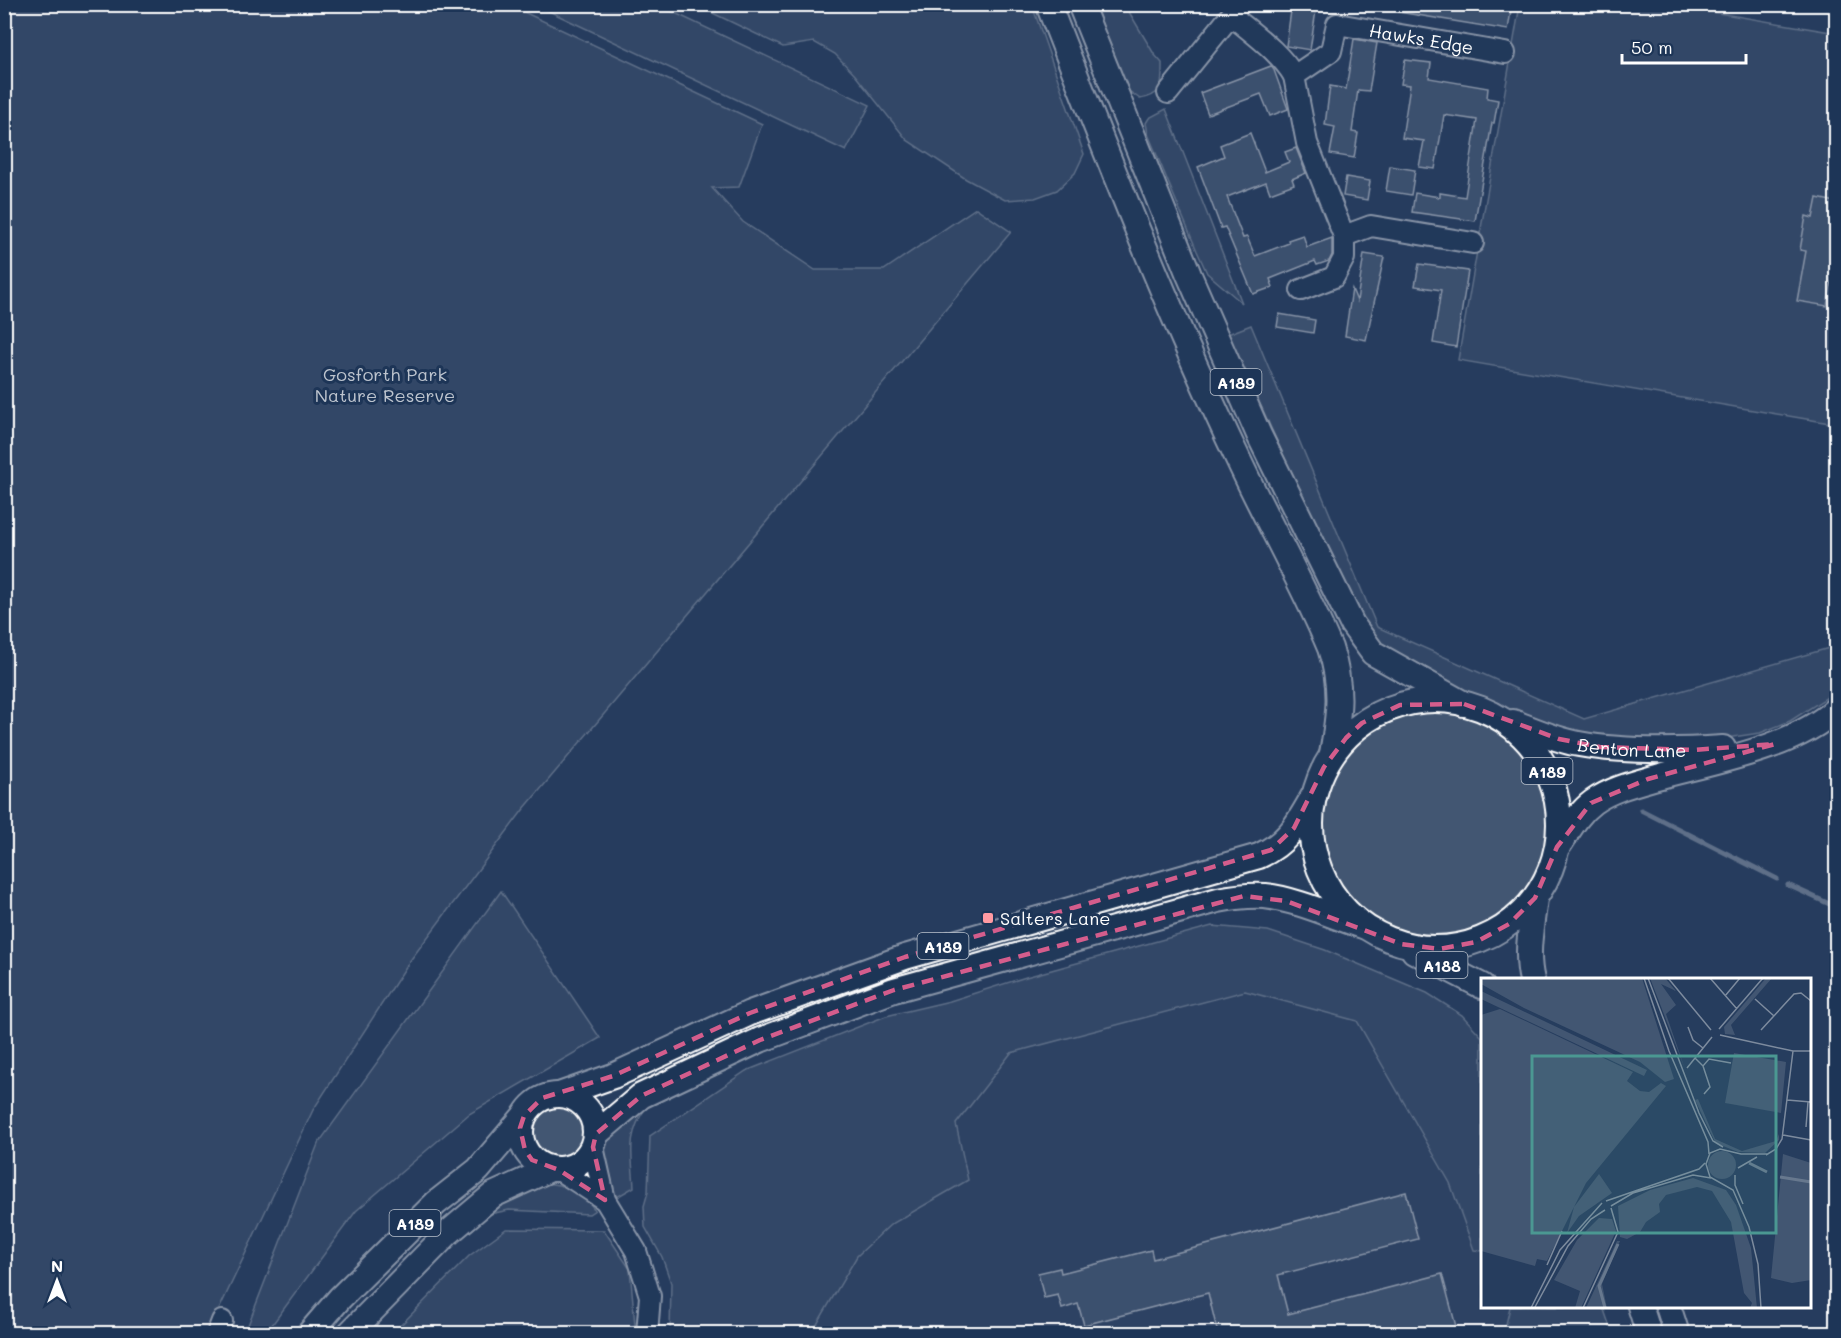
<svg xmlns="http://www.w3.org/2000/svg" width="1841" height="1338" font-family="Mali,sans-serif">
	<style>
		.built { fill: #344a68 }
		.green { fill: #425672; stroke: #a0aab8; stroke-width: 1.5 }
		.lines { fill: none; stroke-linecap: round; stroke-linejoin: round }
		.stream { stroke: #a4aebb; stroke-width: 5 }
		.building { fill: #556781; stroke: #fff; stroke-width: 1.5 }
		.minor-casing { stroke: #fff; stroke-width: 24 }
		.major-casing { stroke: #fff; stroke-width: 28 }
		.minor { stroke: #1d3557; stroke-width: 20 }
		.major { stroke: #1d3557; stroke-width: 24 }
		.marked { fill: none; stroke: #d45d8c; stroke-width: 4.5; stroke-dasharray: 12 8; stroke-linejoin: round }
		.poi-dot { fill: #ff9aa2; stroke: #1d3557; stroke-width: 2 }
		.labels { text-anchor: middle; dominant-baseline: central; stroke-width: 6; stroke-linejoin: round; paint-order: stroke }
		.shield { fill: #1d3557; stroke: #bbc2cd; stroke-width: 1.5 }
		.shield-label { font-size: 16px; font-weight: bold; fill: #fff }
		.street-label { font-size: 18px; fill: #fff; stroke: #1d3557 }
		.park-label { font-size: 18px; fill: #bdc4ce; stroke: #1d3557 }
		.poi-label { font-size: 18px; fill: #fff; stroke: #1d3557; text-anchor: start }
		.inset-river { fill: none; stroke: #67788e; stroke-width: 3 }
		.inset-road { fill: none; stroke: #7d8b9e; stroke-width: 1.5 }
		.view { fill: #4b9892; fill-opacity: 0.15; stroke: #4b9892; stroke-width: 3 }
		.inset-edge { fill: none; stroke: #fff; stroke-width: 3 }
	</style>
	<rect width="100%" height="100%" fill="#263d5e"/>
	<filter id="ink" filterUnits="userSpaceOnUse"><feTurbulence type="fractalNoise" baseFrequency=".0167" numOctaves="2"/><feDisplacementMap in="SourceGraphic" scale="12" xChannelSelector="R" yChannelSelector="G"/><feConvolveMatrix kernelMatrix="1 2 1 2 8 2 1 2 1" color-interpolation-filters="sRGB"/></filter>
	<g filter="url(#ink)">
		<polygon class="built" points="1245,991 1357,1021 1450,1183 1474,1250 1482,1251 1482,1306 1510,1307 1504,1334 812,1334 857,1256 890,1225 967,1180 956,1124 1010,1053"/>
		<g class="green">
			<polygon points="5,5 509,5 762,124 739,187 712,188 743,222 815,270 884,270 976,208 1011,232 523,810 409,962 313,1110 208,1333 5,1334"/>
			<polygon points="536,5 658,5 870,105 846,151"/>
			<polygon points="696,5 1032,5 1084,154 1075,173 1057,190 1035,198 1005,200 966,179 907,140 855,75 835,54 814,42 783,47"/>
			<path d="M 1095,5 L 1125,5 L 1154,54 L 1162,63 C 1162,84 1164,95 1140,99 L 1129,91 L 1124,83 Z"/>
			<polygon points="1520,5 1671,5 1836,33 1836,424 1458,360"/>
			<polygon points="1166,109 1242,303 1207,273 1197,251 1148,134 1146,123 1149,118"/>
			<polygon points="1251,325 1377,627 1584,719 1836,646 1836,686 1826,698 1790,721 1760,733 1726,738 1584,737 1553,729 1405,664 1364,631 1228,334"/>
			<circle cx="1435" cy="824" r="113"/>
			<polygon points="501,891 600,1038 469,1114 356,1211 266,1333 245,1333 318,1144"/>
			<polygon points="1212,926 1268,931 1325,950 1427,993 1462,1015 1482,1037 1482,1251 1474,1250 1450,1183 1357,1021 1245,991 1011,1053 956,1124 968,1180 890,1225 857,1256 812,1333 670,1333 671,1283 662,1257 645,1227 644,1206 648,1192 650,1136 746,1071 886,1016 950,1001 1026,977"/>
			<circle cx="557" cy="1132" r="27"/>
			<path d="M 646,1107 C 626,1137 632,1153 634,1187 L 617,1197 C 605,1176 598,1150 615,1130 C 624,1121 636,1114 646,1107 Z"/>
			<path d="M 542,1183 C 565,1184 582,1191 595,1210 L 589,1214 L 509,1210 L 490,1214 L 525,1189 Z"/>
			<polygon points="506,1229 604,1230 630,1269 635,1325 631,1333 393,1333 469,1256"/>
			<polygon points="1510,1307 1603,1307 1612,1333 1504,1333"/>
		</g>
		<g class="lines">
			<g class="stream">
				<polyline points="1641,810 1777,879"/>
				<polyline points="1788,885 1836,907"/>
			</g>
		</g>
		<g class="building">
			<polygon points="1292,4 1317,4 1310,50 1286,46"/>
			<polygon points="1399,4 1512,4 1508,30 1399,12"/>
			<polygon points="1354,39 1377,43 1369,91 1358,90 1352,132 1358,133 1354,158 1330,154 1335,127 1325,125 1330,86 1346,89"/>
			<polygon points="1405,60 1431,63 1429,78 1488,88 1487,98 1498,100 1494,123 1492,123 1475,221 1412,212 1415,193 1440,197 1440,193 1465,197 1477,120 1444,115 1435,169 1419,167 1424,141 1402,138 1410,85 1401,84"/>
			<polygon points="1271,66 1274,70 1288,109 1270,116 1261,94 1208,114 1200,93"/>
			<polygon points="1250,133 1265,172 1289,162 1285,152 1296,148 1306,173 1292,179 1294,184 1270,193 1266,182 1227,197 1243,238 1247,237 1255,256 1289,243 1288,240 1303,235 1307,247 1332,238 1332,255 1329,261 1317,265 1315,261 1270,279 1273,287 1253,294 1225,227 1221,228 1198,167 1224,156 1220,145"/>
			<polygon points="1390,166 1415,170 1411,195 1386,191"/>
			<polygon points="1346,177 1370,181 1367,200 1343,196"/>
			<polygon points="1817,198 1836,202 1836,264 1835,263 1827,306 1797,301 1806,251 1800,250 1806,216 1813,218"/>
			<polygon points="1364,254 1384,257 1366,340 1345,336 1352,289 1357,301"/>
			<polygon points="1419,264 1468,271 1456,347 1433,343 1441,290 1415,286"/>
			<polygon points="1279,314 1315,320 1313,333 1277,327"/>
			<polygon points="1406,1192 1418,1239 1278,1275 1288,1314 1442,1274 1458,1334 1218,1334 1208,1293 1084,1325 1078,1304 1062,1309 1058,1295 1044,1298 1038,1273 1060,1268 1061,1273 1151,1250 1153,1259"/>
		</g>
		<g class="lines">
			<defs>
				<g id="minor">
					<path id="s1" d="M 1231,15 C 1253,34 1279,51 1294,76 L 1331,51 L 1337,24 L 1505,53"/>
					<polyline points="1294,76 1307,143 1344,236 1344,258 1334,277 1301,290"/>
					<polyline points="1168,93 1240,4"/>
					<polyline points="1344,236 1371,226 1473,243"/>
					<polyline points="593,1147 605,1200 636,1251 650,1296 647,1334"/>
					<polyline points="559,1170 605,1200"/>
					<polyline points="217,1334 222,1321"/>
				</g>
				<g id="major">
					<path d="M 1048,4 C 1108,158 1168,312 1239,461 C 1268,523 1303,584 1330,648 C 1343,687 1339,714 1332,754"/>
					<polyline points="1080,4 1189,275 1259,435 1352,624 1373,653 1464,704"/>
					<circle cx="1435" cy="824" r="124"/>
					<path id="s2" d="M 1513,722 C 1534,730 1556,740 1579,744 C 1623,752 1678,751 1723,748"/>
					<path d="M 1559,845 C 1569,830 1578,813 1593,802 C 1611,789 1636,783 1657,777 C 1712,762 1795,748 1836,709"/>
					<polyline points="1414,951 1482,986"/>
					<path d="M 1532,980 C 1525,953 1532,924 1535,898"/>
					<circle cx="558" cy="1132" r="37"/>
					<path d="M 559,1095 L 613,1076 L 750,1013 L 905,957 L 1259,856 C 1289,842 1298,823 1314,795"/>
					<path d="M 596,1134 L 641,1096 L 760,1040 L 894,990 L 1218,900 C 1233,897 1249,895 1265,896 C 1298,900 1332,916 1363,926"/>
					<polyline points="1640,1306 1649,1334"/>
					<polyline points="1668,1306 1677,1334"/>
					<polyline points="309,1334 340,1298 436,1203 478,1170 524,1116"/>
					<polyline points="349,1334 448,1233 493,1195 550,1169"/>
				</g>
			</defs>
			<use href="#minor" class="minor-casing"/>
			<use href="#major" class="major-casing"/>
			<use href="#minor" class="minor"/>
			<use href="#major" class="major"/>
		</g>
	</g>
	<path d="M0 0H1841V1338H0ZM 1464,704 L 1559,739 L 1600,747 L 1693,750 L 1775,744 L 1648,779 L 1591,803 L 1557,847 L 1535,898 L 1509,924 L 1476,942 L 1439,949 L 1401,944 L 1286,901 L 1244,896 L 894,990 L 760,1040 L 641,1096 L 596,1134 L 593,1147 L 605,1200 L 559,1170 L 532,1160 L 525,1150 L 520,1128 L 524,1116 L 542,1098 L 613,1076 L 750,1013 L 905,957 L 1271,850 L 1294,828 L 1324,767 L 1346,738 L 1362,723 L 1400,705 Z" fill="#263d5e" fill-opacity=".55" fill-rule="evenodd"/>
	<path class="marked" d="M 1464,704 L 1559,739 L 1600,747 L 1693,750 L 1775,744 L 1648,779 L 1591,803 L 1557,847 L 1535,898 L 1509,924 L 1476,942 L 1439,949 L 1401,944 L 1286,901 L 1244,896 L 894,990 L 760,1040 L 641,1096 L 596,1134 L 593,1147 L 605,1200 L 559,1170 L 532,1160 L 525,1150 L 520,1128 L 524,1116 L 542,1098 L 613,1076 L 750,1013 L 905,957 L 1271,850 L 1294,828 L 1324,767 L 1346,738 L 1362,723 L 1400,705 Z"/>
	<rect class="poi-dot" x="982" y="912" width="12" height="12" rx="3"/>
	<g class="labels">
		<g class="shield">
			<rect x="1210.5" y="369" width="51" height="26" rx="4.5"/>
			<rect x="1521.5" y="758" width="51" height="26" rx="4.5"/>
			<rect x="917.5" y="933" width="51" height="26" rx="4.5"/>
			<rect x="1416.5" y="952" width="51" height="26" rx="4.5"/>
			<rect x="389.5" y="1210" width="51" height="26" rx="4.5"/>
		</g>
		<g class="shield-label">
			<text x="1236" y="382">A189</text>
			<text x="1547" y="771">A189</text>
			<text x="943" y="946">A189</text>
			<text x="1442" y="965">A188</text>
			<text x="415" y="1223">A189</text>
		</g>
		<g class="street-label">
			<text stroke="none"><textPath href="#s1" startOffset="246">Hawks Edge</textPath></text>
			<text stroke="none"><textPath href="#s2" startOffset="123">Benton Lane</textPath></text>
		</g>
		<g class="park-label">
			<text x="385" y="374">Gosforth Park<tspan x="385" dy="21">Nature Reserve</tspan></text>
		</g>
		<g class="poi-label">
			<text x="1000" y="918">Salters Lane</text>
		</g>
	</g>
	<g transform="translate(1481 978)">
		<rect width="330" height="330" fill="#263d5e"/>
		<path d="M 0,0 L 161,0 L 193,101 L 184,104 L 159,84 L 43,30 L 0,6 ZM 169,0 L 184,0 L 195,13 L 180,6 L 195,27 L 185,36 L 204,91 ZM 285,0 L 291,0 L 250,47 L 254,57 L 244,56 L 243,49 ZM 0,13 L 166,92 L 163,98 L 0,21 ZM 19,31 L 152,94 L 146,103 L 159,113 L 168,114 L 180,105 L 185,108 L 105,205 L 66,283 L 56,281 L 54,288 L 0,273 L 0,37 ZM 253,75 L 305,84 L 300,135 L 244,125 ZM 217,121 L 234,161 L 261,173 L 295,163 L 298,156 L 298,162 L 284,175 L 257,174 L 237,166 L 234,164 L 214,122 ZM227 187a14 14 0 1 1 28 0a14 14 0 1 1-28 0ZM 302,176 L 330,185 L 330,302 L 311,305 L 290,300 ZM 118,196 L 131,215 L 98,238 L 86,255 L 93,229 ZM 212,200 L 245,212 L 255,227 L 270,270 L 276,330 L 269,330 L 271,325 L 263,315 L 250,244 L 231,213 L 216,209 L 185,217 L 178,226 L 179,234 L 165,244 L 159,254 L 146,261 L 139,259 L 137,228 L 169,212 ZM 118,240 L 131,241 L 135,253 L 100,330 L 94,330 L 99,313 L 73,302 L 96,262 ZM 136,263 L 139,263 L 121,306 L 126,330 L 105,330 Z" fill="#425672"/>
		<path class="inset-river" d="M 268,185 L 286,194M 299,199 L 330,204M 124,330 L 118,308 L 137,266"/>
		<path class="inset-road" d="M 163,0 L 188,73 L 227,164 L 228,176M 167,0 L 218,135 L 232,163 L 242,169M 187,0 L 230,52M 229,0 L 256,31M 244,18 L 259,0M 274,21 L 293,38M 207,49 L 212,62 L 222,70M 238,51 L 282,0M 280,52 L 313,16 L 320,15 L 330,23M 239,57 L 312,73 L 330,73M 214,80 L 222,88 L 228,81 L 250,85M 222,88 L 229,109 L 223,116M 206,90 L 231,59M 306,122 L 330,124M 325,149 L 327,124M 302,157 L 330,162M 285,177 L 295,171 L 301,161 L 312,73M 257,190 L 276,179M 254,197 L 254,207 L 262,226M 125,223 L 218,191 L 224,185M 130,228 L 152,215 L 212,197 L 230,200M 66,287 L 81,253M 54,329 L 87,268 L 110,241 L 124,232M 50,330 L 79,272 L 121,225M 102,330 L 137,254 L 130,230M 280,330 L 277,286 L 268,249 L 252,212 L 229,199 L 225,186 L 229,175 L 239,171 L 260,176 L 286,176"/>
		<path class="view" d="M 51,78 L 295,78 L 295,255 L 51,255 Z"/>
		<rect width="330" height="330" class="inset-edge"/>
	</g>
	<rect width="1841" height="1338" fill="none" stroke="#1d3557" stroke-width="24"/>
	<rect x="12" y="12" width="1817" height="1314" fill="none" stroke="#fff" stroke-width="2" filter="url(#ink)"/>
	<g transform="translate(57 1281)" stroke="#1d3557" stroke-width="4.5" paint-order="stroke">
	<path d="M0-4.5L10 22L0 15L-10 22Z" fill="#ffffff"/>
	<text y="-9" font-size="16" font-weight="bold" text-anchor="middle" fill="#ffffff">N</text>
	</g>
	<path d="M1622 54v9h124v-9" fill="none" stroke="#ffffff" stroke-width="3"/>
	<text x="1631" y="54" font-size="18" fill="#ffffff" stroke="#1d3557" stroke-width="4.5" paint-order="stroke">50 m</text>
</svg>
